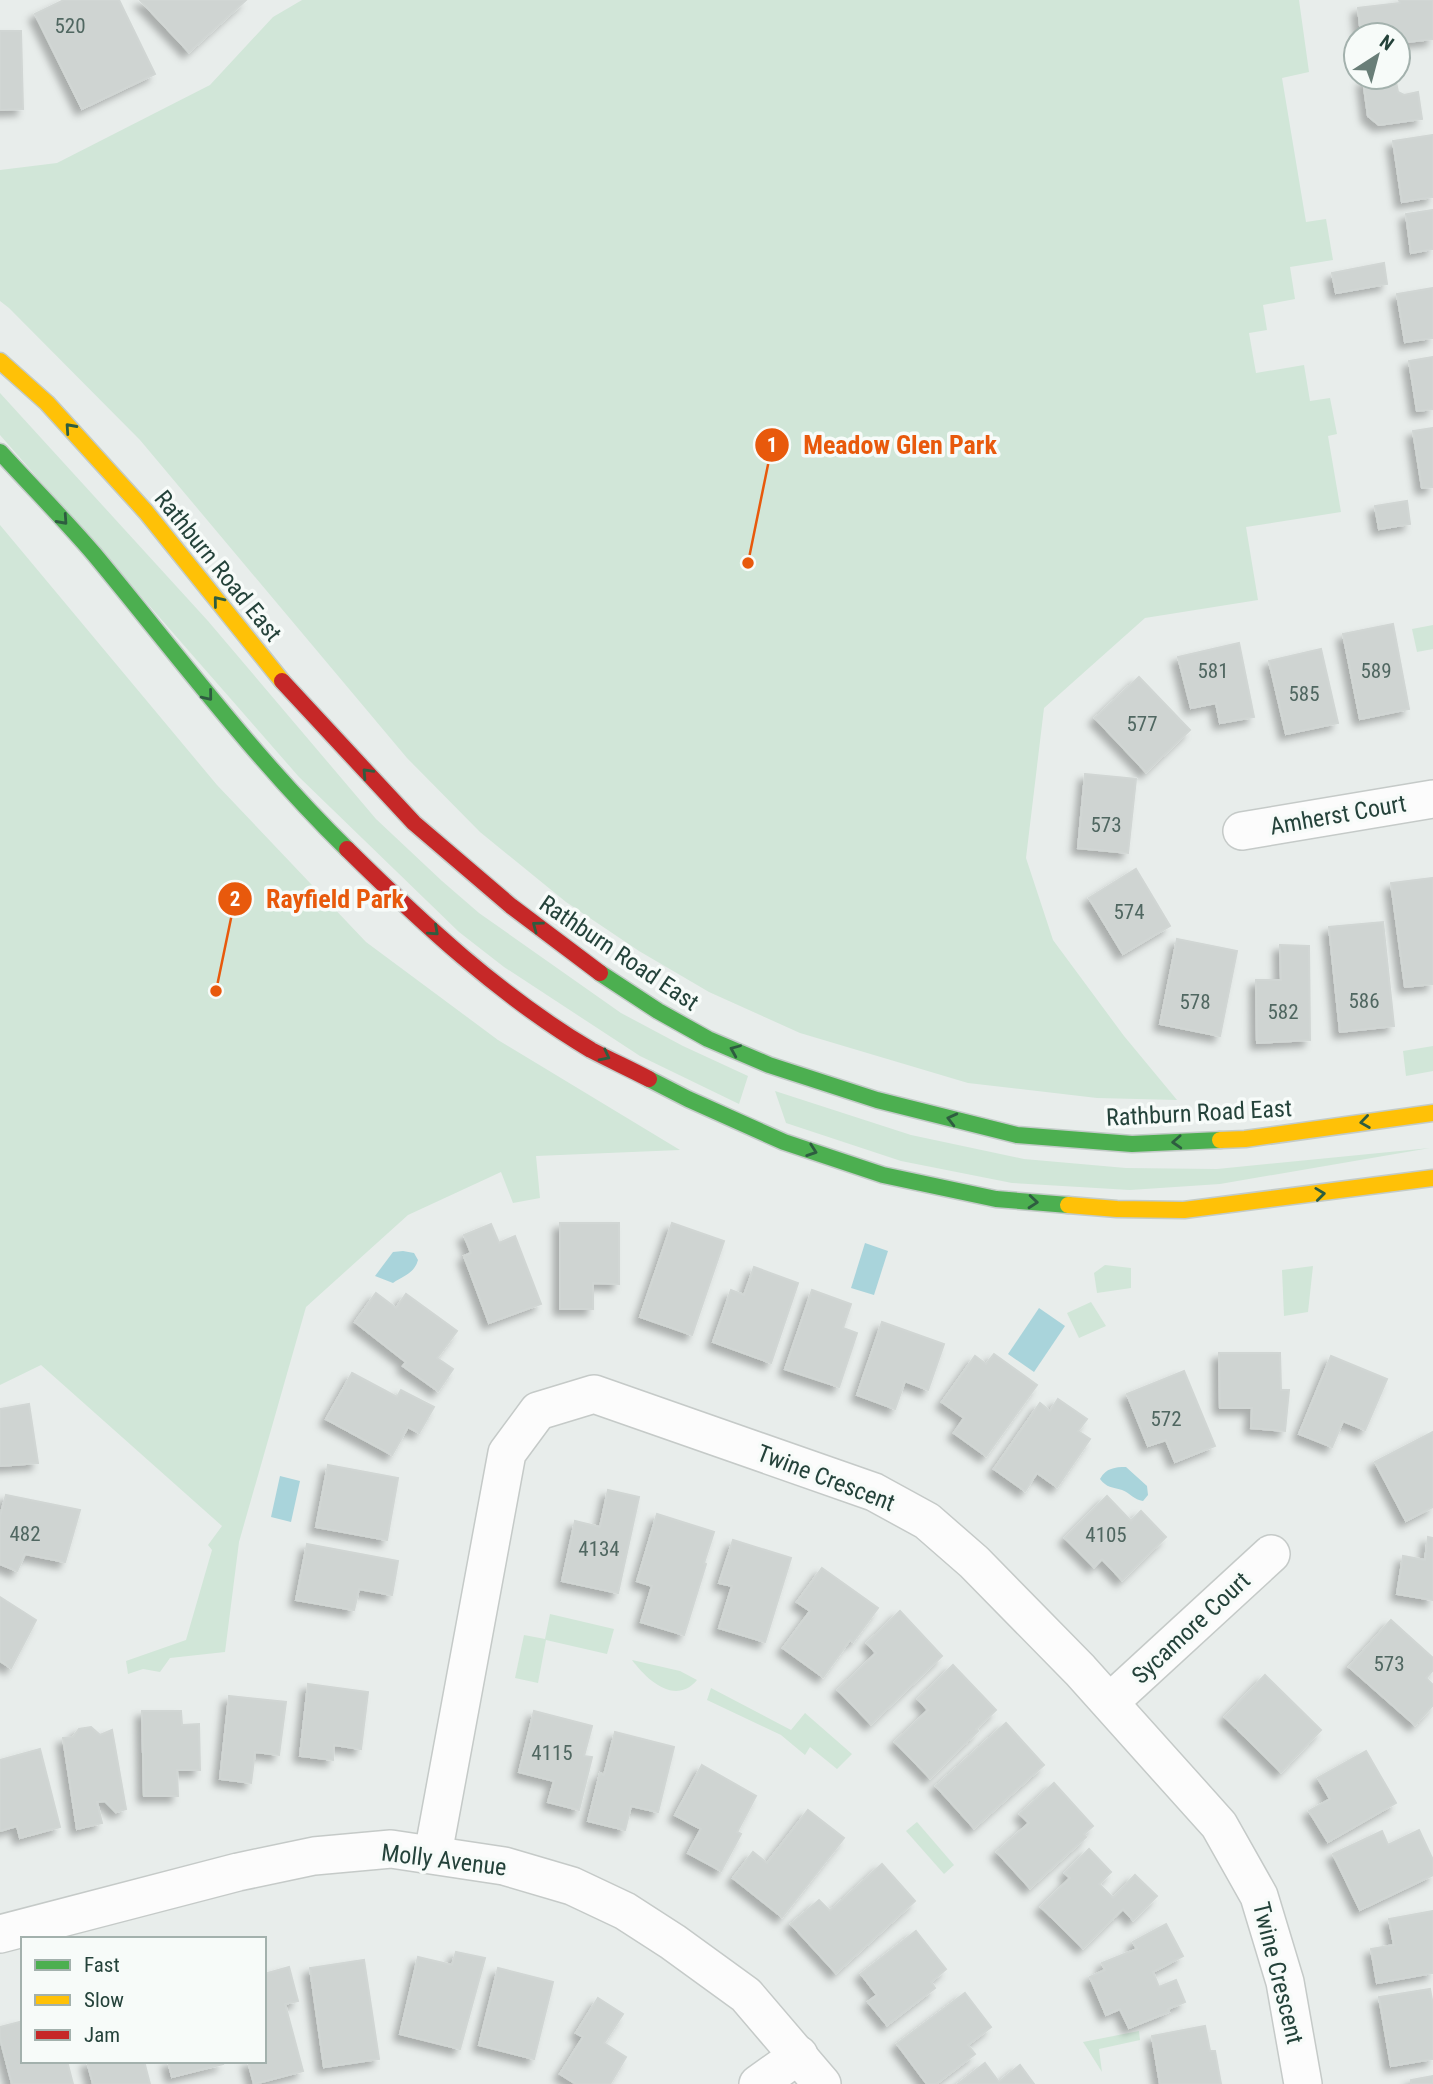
<svg xmlns="http://www.w3.org/2000/svg" width="1433" height="2084" font-family="'Roboto Condensed',sans-serif">
	<style>
		.green { fill: #d1e6d8 }
		.water { fill: #a9d4db }
		.building { fill: #cfd4d2; stroke: #d1d6d4; stroke-width: 2; filter: url(#shadow) }
		.lines { fill: none; stroke-linecap: round; stroke-linejoin: round }
		.street-casing { stroke: #c5cac8; stroke-width: 40 }
		.fast-casing { stroke: #c3cbc8; stroke-width: 19 }
		.slow-casing { stroke: #c3cbc8; stroke-width: 19 }
		.jam-casing { stroke: #c3cbc8; stroke-width: 19 }
		.street { stroke: #fcfcfc; stroke-width: 37 }
		.fast { stroke: #4caf50; stroke-width: 16 }
		.slow { stroke: #ffc107; stroke-width: 16 }
		.jam { stroke: #c62828; stroke-width: 16 }
		.oneway { stroke: #2e5d40 }
		.labels { text-anchor: middle; dominant-baseline: central; stroke-width: 7; stroke-linejoin: round; paint-order: stroke }
		.number-label { font-size: 21px; fill: #506761 }
		.street-label { font-size: 24px; fill: #24423a; stroke: #f7fbf9 }
		.leader { fill: none; stroke: #e8590c; stroke-width: 2.5 }
		.callout-dot { fill: #e8590c; stroke: #f7fbf9; stroke-width: 2.5 }
		.mark-label { font-size: 21px; text-anchor: middle; font-weight: bold; fill: #fff }
		.callout-label { font-size: 26px; text-anchor: middle; font-weight: bold; fill: #e8590c; stroke: #f7fbf9; stroke-width: 7; stroke-linejoin: round; paint-order: stroke }
	</style>
	<defs>
		<filter id="shadow"><feDropShadow dx="-6" dy="6" stdDeviation="3.5" flood-color="#0004"/></filter>
	</defs>
	<rect width="100%" height="100%" fill="#e8edeb"/>
	<g class="green">
		<polygon points="302,0 1299,0 1309,72 1282,78 1306,222 1326,219 1333,260 1290,267 1295,299 1263,305 1267,330 1249,333 1256,373 1304,365 1310,401 1330,398 1337,434 1328,436 1341,512 1246,527 1258,600 1145,618 1044,708 1026,858 1053,940 1124,1036 1177,1100 1097,1098 968,1083 800,1033 709,992 639,951 566,902 480,832 407,758 140,440 9,308 0,301 0,170 57,163 210,85 273,17"/>
		<polygon points="0,393 208,621 376,819 442,881 479,913 621,1013 683,1046 748,1076 739,1104 640,1056 504,967 459,932 299,777 0,435"/>
		<polygon points="0,525 217,785 366,942 498,1040 680,1150 536,1156 540,1198 513,1203 501,1172 408,1215 306,1307 239,1542 225,1652 170,1658 160,1672 143,1669 128,1674 126,1661 186,1640 212,1550 208,1545 222,1526 41,1365 0,1385"/>
		<polygon points="1433,625 1433,649 1417,652 1412,629"/>
		<polygon points="1433,1046 1433,1071 1406,1076 1403,1051"/>
		<polygon points="775,1091 911,1135 1024,1159 1126,1168 1217,1169 1430,1148 1220,1184 1130,1190 1012,1183 901,1161 786,1123"/>
		<polygon points="1105,1265 1131,1268 1131,1288 1097,1293 1094,1273"/>
		<polygon points="1313,1266 1308,1312 1284,1316 1282,1270"/>
		<polygon points="1091,1302 1106,1326 1079,1338 1067,1313"/>
		<polygon points="550,1614 614,1629 607,1654 546,1640 538,1683 515,1678 524,1635 545,1639"/>
		<path d="M 632,1660 L 680,1671 L 697,1680 C 675,1706 647,1680 632,1660 Z"/>
		<polygon points="711,1688 791,1730 805,1713 852,1754 837,1769 810,1747 805,1755 781,1735 707,1700"/>
		<polygon points="917,1822 954,1865 944,1874 906,1831"/>
		<polygon points="1139,2031 1140,2040 1099,2049 1102,2072 1083,2042"/>
	</g>
	<g class="water">
		<polygon points="865,1243 888,1251 874,1295 851,1288"/>
		<path d="M 403,1251 L 414,1253 L 418,1260 C 414,1274 404,1275 393,1283 L 375,1276 L 393,1252 Z"/>
		<polygon points="1039,1308 1065,1326 1034,1372 1008,1354"/>
		<path d="M 1126,1467 L 1147,1486 L 1148,1495 L 1143,1501 C 1134,1500 1130,1493 1122,1490 C 1112,1487 1107,1488 1100,1479 C 1106,1468 1115,1467 1126,1467 Z"/>
		<polygon points="280,1476 300,1481 291,1522 271,1517"/>
	</g>
	<g class="building">
		<polygon points="64,0 119,0 155,74 82,109 35,14"/>
		<polygon points="140,0 246,0 189,52"/>
		<polygon points="1399,0 1433,0 1433,39 1398,43 1398,35 1361,35 1358,8 1400,3"/>
		<polygon points="0,31 21,31 23,109 0,110"/>
		<polygon points="1376,77 1395,77 1398,92 1404,95 1418,92 1422,119 1379,125 1368,116 1363,80"/>
		<polygon points="1433,135 1433,197 1402,202 1393,141"/>
		<polygon points="1433,210 1433,249 1411,253 1406,214"/>
		<polygon points="1384,263 1387,284 1336,293 1332,273"/>
		<polygon points="1433,288 1433,338 1405,342 1397,294"/>
		<polygon points="1433,357 1433,409 1417,411 1409,361"/>
		<polygon points="1433,428 1433,487 1422,488 1413,431"/>
		<polygon points="1407,501 1410,524 1379,529 1375,506"/>
		<polygon points="1393,624 1409,709 1360,719 1343,634"/>
		<polygon points="1239,643 1254,717 1220,723 1216,703 1191,708 1178,657"/>
		<polygon points="1321,649 1338,723 1286,734 1269,661"/>
		<polygon points="1139,677 1190,730 1146,772 1095,718"/>
		<polygon points="1085,774 1136,779 1128,853 1078,848"/>
		<polygon points="1136,869 1170,926 1123,954 1089,898"/>
		<polygon points="1433,878 1433,984 1405,987 1391,883"/>
		<polygon points="1383,922 1394,1026 1340,1032 1329,927"/>
		<polygon points="1177,939 1237,951 1220,1036 1160,1024"/>
		<polygon points="1280,945 1309,946 1310,1040 1257,1043 1256,980 1281,980"/>
		<polygon points="560,1223 619,1223 619,1284 593,1283 593,1309 560,1309"/>
		<polygon points="672,1223 724,1241 692,1335 640,1317"/>
		<polygon points="491,1224 499,1243 515,1236 541,1304 489,1323 464,1256 471,1253 464,1235"/>
		<polygon points="754,1267 798,1283 771,1363 713,1342 731,1290 744,1295"/>
		<polygon points="812,1290 851,1304 843,1328 857,1333 839,1387 785,1369"/>
		<polygon points="376,1293 396,1308 406,1294 457,1331 437,1358 453,1369 438,1391 403,1366 406,1362 355,1322"/>
		<polygon points="882,1322 944,1344 928,1390 905,1381 895,1409 857,1395"/>
		<polygon points="1219,1353 1280,1353 1281,1390 1289,1390 1285,1431 1251,1428 1252,1408 1220,1408"/>
		<polygon points="994,1354 1037,1385 986,1456 954,1433 964,1418 942,1402 975,1356 986,1364"/>
		<polygon points="1331,1356 1387,1379 1365,1430 1343,1421 1332,1447 1299,1434"/>
		<polygon points="1184,1371 1215,1446 1175,1462 1166,1440 1148,1446 1127,1394"/>
		<polygon points="352,1373 397,1397 401,1390 434,1407 419,1433 408,1427 392,1455 326,1419"/>
		<polygon points="1058,1399 1087,1419 1078,1431 1090,1439 1057,1487 1037,1473 1025,1491 994,1469 1040,1403 1050,1411"/>
		<polygon points="29,1404 38,1463 0,1466 0,1409"/>
		<polygon points="1433,1432 1433,1507 1406,1521 1375,1462"/>
		<polygon points="328,1465 398,1478 387,1540 316,1527"/>
		<polygon points="608,1490 639,1497 618,1593 562,1581 575,1521 600,1527"/>
		<polygon points="6,1495 80,1510 65,1562 25,1554 17,1571 0,1564 0,1516"/>
		<polygon points="1107,1496 1131,1521 1141,1511 1166,1537 1122,1580 1102,1559 1094,1567 1065,1538"/>
		<polygon points="657,1514 714,1532 704,1563 706,1564 684,1635 641,1622 652,1586 637,1581"/>
		<polygon points="1428,1537 1433,1538 1433,1600 1397,1594 1403,1556 1425,1560"/>
		<polygon points="733,1540 791,1558 765,1642 719,1628 732,1586 719,1583"/>
		<polygon points="307,1544 398,1561 392,1595 359,1589 354,1610 296,1600"/>
		<polygon points="822,1568 878,1608 853,1642 850,1640 823,1677 783,1648 810,1611 797,1602"/>
		<polygon points="0,1597 36,1620 11,1668 0,1661"/>
		<polygon points="900,1611 942,1656 871,1724 838,1690 876,1653 867,1643"/>
		<polygon points="1391,1620 1433,1658 1433,1670 1426,1678 1433,1685 1433,1705 1415,1725 1349,1667"/>
		<polygon points="953,1665 996,1710 976,1729 978,1731 930,1778 895,1742 928,1710 918,1699"/>
		<polygon points="1265,1675 1321,1730 1281,1772 1225,1717"/>
		<polygon points="308,1684 368,1692 361,1749 334,1745 333,1760 300,1756"/>
		<polygon points="229,1696 286,1702 279,1755 255,1752 251,1783 220,1779"/>
		<polygon points="142,1711 181,1711 182,1725 199,1724 200,1770 177,1770 178,1796 144,1796"/>
		<polygon points="534,1711 592,1726 584,1756 592,1757 579,1810 548,1802 554,1781 519,1772"/>
		<polygon points="1006,1723 1044,1765 974,1828 936,1786"/>
		<polygon points="91,1727 100,1735 112,1730 126,1809 116,1812 105,1801 97,1802 102,1823 77,1829 63,1738 73,1737 79,1729"/>
		<polygon points="615,1732 674,1747 658,1812 631,1806 625,1830 588,1821 600,1773 604,1775"/>
		<polygon points="40,1749 60,1827 20,1838 17,1826 0,1831 0,1760"/>
		<polygon points="1366,1751 1396,1803 1328,1842 1309,1811 1330,1799 1318,1778"/>
		<polygon points="702,1765 756,1796 737,1832 741,1834 721,1871 688,1853 701,1829 675,1815"/>
		<polygon points="1054,1783 1093,1826 1084,1834 1086,1837 1030,1888 997,1852 1029,1823 1020,1814"/>
		<polygon points="808,1810 844,1838 782,1917 733,1878 753,1852 767,1863"/>
		<polygon points="1419,1830 1433,1860 1433,1875 1360,1910 1333,1854 1382,1831 1388,1845"/>
		<polygon points="1089,1849 1111,1872 1099,1884 1113,1898 1135,1875 1157,1896 1133,1920 1123,1909 1083,1948 1041,1907 1070,1878 1065,1873"/>
		<polygon points="882,1864 915,1901 836,1973 791,1924 819,1900 830,1911"/>
		<polygon points="1433,1911 1433,1973 1377,1983 1371,1949 1394,1945 1389,1919"/>
		<polygon points="1166,1924 1183,1956 1153,1972 1159,1987 1176,1980 1185,2002 1168,2009 1169,2012 1129,2028 1120,2009 1106,2015 1090,1977 1105,1970 1102,1963 1137,1949 1133,1942"/>
		<polygon points="916,1931 946,1969 931,1982 935,1988 887,2025 868,2002 877,1995 861,1974"/>
		<polygon points="456,1952 485,1958 460,2049 400,2034 418,1957 452,1965"/>
		<polygon points="364,1960 379,2059 324,2067 310,1968"/>
		<polygon points="289,1967 298,2001 285,2004 303,2071 254,2084 248,2061 264,2061 264,1974"/>
		<polygon points="498,1968 553,1982 534,2059 479,2045"/>
		<polygon points="1430,1989 1433,2005 1433,2059 1391,2066 1379,1997"/>
		<polygon points="965,1993 991,2027 968,2045 975,2054 936,2084 927,2084 897,2044"/>
		<polygon points="598,1998 623,2014 604,2043 626,2057 610,2084 576,2084 560,2074 583,2037 576,2033"/>
		<polygon points="23,2021 23,2061 67,2061 73,2084 12,2084 0,2038 0,2027"/>
		<polygon points="1205,2026 1210,2051 1215,2051 1221,2084 1160,2084 1152,2036"/>
		<polygon points="87,2061 144,2061 150,2084 93,2084"/>
		<polygon points="168,2061 222,2061 223,2064 172,2077"/>
		<polygon points="985,2063 999,2082 1020,2065 1034,2084 958,2084"/>
		<polygon points="1433,2076 1433,2084 1411,2084 1411,2080"/>
	</g>
	<g class="lines">
		<defs>
			<g id="street">
				<polyline points="1242,831 1433,799"/>
				<polyline points="1110,1702 1271,1554"/>
				<polyline points="433,1854 507,1453 538,1411 594,1394 874,1492 927,1521 974,1562 1080,1670 1219,1825 1259,1896 1285,1982 1303,2084"/>
				<polyline points="0,1934 238,1872 314,1856 391,1849 504,1866 572,1886 625,1911 673,1942 746,1995 822,2084"/>
				<polyline points="758,2084 799,2055"/>
			</g>
			<g id="fast">
				<path d="M 0,452 C 31,486 64,519 94,554 C 177,654 254,758 347,849"/>
				<polyline points="600,973 658,1011 708,1039 769,1065 877,1100 1017,1135 1132,1144 1220,1140"/>
				<polyline points="649,1079 688,1099 784,1142 883,1175 996,1199 1068,1205"/>
			</g>
			<g id="slow">
				<polyline points="0,361 47,403 146,512 282,681"/>
				<polyline points="1220,1140 1245,1139 1433,1113"/>
				<polyline points="1068,1205 1117,1209 1184,1210 1433,1178"/>
			</g>
			<g id="jam">
				<polyline points="282,681 414,823 511,906 600,973"/>
				<path d="M 347,849 C 422,923 500,996 591,1050 C 610,1060 630,1069 649,1079"/>
			</g>
		</defs>
		<use href="#street" class="street-casing"/>
		<use href="#fast" class="fast-casing"/>
		<use href="#slow" class="slow-casing"/>
		<use href="#jam" class="jam-casing"/>
		<use href="#street" class="street"/>
		<use href="#fast" class="fast"/>
		<use href="#slow" class="slow"/>
		<use href="#jam" class="jam"/>
	</g>
	<defs><path id="oneway-chevron" d="M-2-3.5L2.5 0L-2 3.5" fill="none" stroke-width="1.6" stroke-linecap="round" stroke-linejoin="round" transform="scale(1.75)"/></defs>
	<g class="oneway">
		<use href="#oneway-chevron" transform="translate(70 428) rotate(-132)"/>
		<use href="#oneway-chevron" transform="translate(63 520) rotate(48)"/>
		<use href="#oneway-chevron" transform="translate(218 601) rotate(-129)"/>
		<use href="#oneway-chevron" transform="translate(208 696) rotate(51)"/>
		<use href="#oneway-chevron" transform="translate(367 773) rotate(-133)"/>
		<use href="#oneway-chevron" transform="translate(537 926) rotate(-143)"/>
		<use href="#oneway-chevron" transform="translate(434 931) rotate(42)"/>
		<use href="#oneway-chevron" transform="translate(735 1050) rotate(-157)"/>
		<use href="#oneway-chevron" transform="translate(605 1056) rotate(27)"/>
		<use href="#oneway-chevron" transform="translate(952 1119) rotate(-166)"/>
		<use href="#oneway-chevron" transform="translate(1365 1122) rotate(172)"/>
		<use href="#oneway-chevron" transform="translate(1177 1142) rotate(177)"/>
		<use href="#oneway-chevron" transform="translate(812 1151) rotate(19)"/>
		<use href="#oneway-chevron" transform="translate(1320 1194) rotate(-7)"/>
		<use href="#oneway-chevron" transform="translate(1033 1202) rotate(5)"/>
	</g>
	<g class="labels">
		<g class="number-label">
			<text x="70" y="26">520</text>
			<text x="1213" y="671">581</text>
			<text x="1376" y="671">589</text>
			<text x="1304" y="694">585</text>
			<text x="1142" y="724">577</text>
			<text x="1106" y="825">573</text>
			<text x="1129" y="912">574</text>
			<text x="1364" y="1001">586</text>
			<text x="1195" y="1002">578</text>
			<text x="1283" y="1012">582</text>
			<text x="1166" y="1419">572</text>
			<text x="25" y="1534">482</text>
			<text x="1106" y="1535">4105</text>
			<text x="599" y="1549">4134</text>
			<text x="1389" y="1664">573</text>
			<text x="552" y="1753">4115</text>
		</g>
		<g class="street-label">
			<text transform="translate(218 566) rotate(51)">Rathburn Road East</text>
			<text transform="translate(1338 815) rotate(-10)">Amherst Court</text>
			<text transform="translate(619 953) rotate(34)">Rathburn Road East</text>
			<text transform="translate(1199 1113) rotate(-3)">Rathburn Road East</text>
			<text transform="translate(826 1478) rotate(21)">Twine Crescent</text>
			<text transform="translate(1191 1628) rotate(-43)">Sycamore Court</text>
			<text transform="translate(444 1860) rotate(7)">Molly Avenue</text>
			<text transform="translate(1278 1973) rotate(76)">Twine Crescent</text>
		</g>
	</g>
	<path class="leader" d="M748 563L772 445M216 991L235 899"/>
	<g class="callout-dot">
		<circle cx="748" cy="563" r="7"/>
		<circle cx="216" cy="991" r="7"/>
		<circle cx="772" cy="445" r="18"/>
		<circle cx="235" cy="899" r="18"/>
	</g>
	<g class="mark-label">
		<text x="772" y="452">1</text>
		<text x="235" y="906">2</text>
	</g>
	<g class="callout-label">
		<text x="900" y="454">Meadow Glen Park</text>
		<text x="335" y="908">Rayfield Park</text>
	</g>
	<rect x="21" y="1937" width="245" height="126" fill="#f7fbf9" stroke="#a3b1ad" stroke-width="2"/>
	<rect x="35" y="1960" width="35" height="10" fill="#4caf50" stroke="#a3b1ad" stroke-width="2"/>
	<text x="84" y="1972" font-size="21" fill="#24423a">Fast</text>
	<rect x="35" y="1995" width="35" height="10" fill="#ffc107" stroke="#a3b1ad" stroke-width="2"/>
	<text x="84" y="2007" font-size="21" fill="#24423a">Slow</text>
	<rect x="35" y="2030" width="35" height="10" fill="#c62828" stroke="#a3b1ad" stroke-width="2"/>
	<text x="84" y="2042" font-size="21" fill="#24423a">Jam</text>
	<g transform="translate(1377 56) rotate(36)"><circle r="33" fill="#f7fbf9" stroke="#a3b1ad" stroke-width="2"/>
	<path d="M0-5L12 26L0 18L-12 26Z" fill="#697e78"/>
	<text y="-10" font-size="19" font-weight="bold" text-anchor="middle" fill="#24423a">N</text>
	</g>
</svg>
